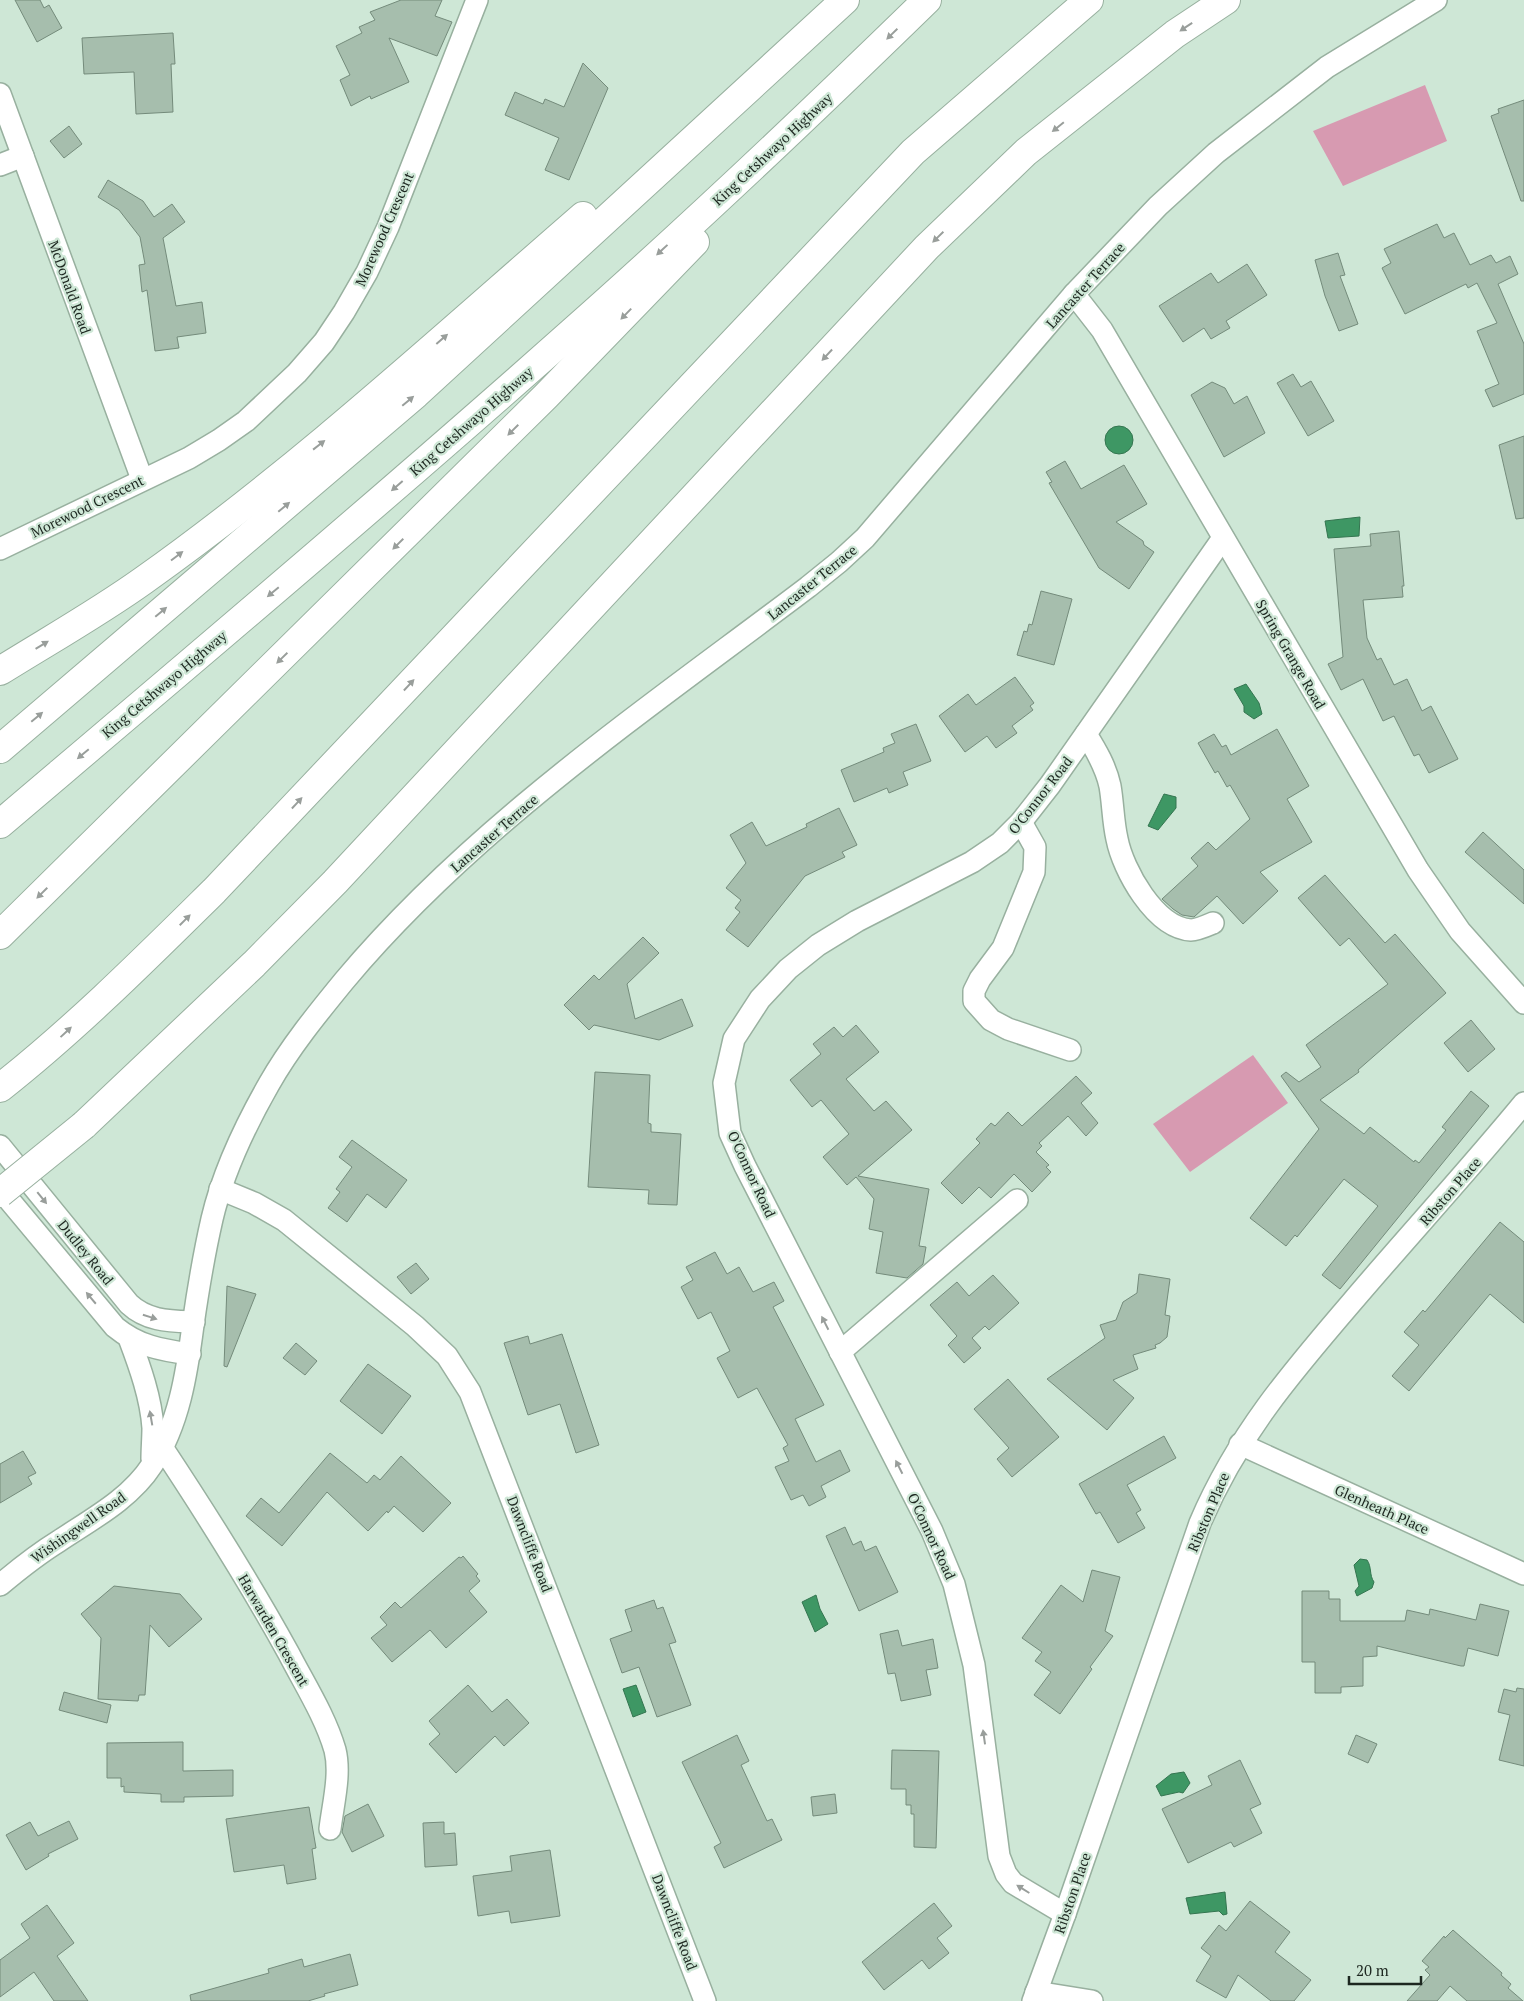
<svg xmlns="http://www.w3.org/2000/svg" width="1524" height="2001" font-family="'PT Serif',serif">
	<style>
		.green { fill: #d79ab1 }
		.water { fill: #3e9764; stroke: #347550 }
		.building { fill: #a6bead; stroke: #748b7b }
		.lines { fill: none; stroke-linecap: round; stroke-linejoin: round }
		.minor-casing { stroke: #98b09f; stroke-width: 24 }
		.motorway-casing { stroke: #98b09f; stroke-width: 30 }
		.minor { stroke: #fff; stroke-width: 21 }
		.motorway { stroke: #fff; stroke-width: 28 }
		.motorway-bridge-casing { stroke: #98b09f; stroke-width: 30; stroke-linecap: butt }
		.motorway-bridge { stroke: #fff; stroke-width: 28 }
		.oneway { fill: #999e9b }
		.labels { text-anchor: middle; dominant-baseline: central; stroke-width: 4.5; stroke-linejoin: round; paint-order: stroke }
		.street-label { font-size: 14px; fill: #1d2720; stroke: #cee7d6 }
	</style>
	<rect width="100%" height="100%" fill="#cee7d6"/>
	<g class="green">
		<polygon points="1425,85 1447,141 1343,186 1313,131"/>
		<polygon points="1253,1055 1288,1103 1190,1172 1153,1124"/>
	</g>
	<g class="water">
		<circle cx="1119" cy="440" r="14"/>
		<polygon points="1360,517 1359,536 1328,538 1325,521"/>
		<polygon points="1246,684 1259,703 1262,714 1254,719 1244,712 1244,706 1234,689"/>
		<polygon points="1164,794 1176,797 1176,808 1158,830 1148,826"/>
		<path d="M 1360,1559 L 1367,1560 C 1372,1567 1369,1575 1374,1582 L 1372,1588 L 1357,1596 L 1355,1591 L 1359,1586 L 1354,1565 Z"/>
		<polygon points="816,1595 820,1609 828,1624 815,1632 802,1602"/>
		<polygon points="636,1685 646,1712 633,1717 623,1689"/>
		<polygon points="1184,1772 1190,1783 1183,1793 1179,1792 1161,1796 1156,1786 1171,1774"/>
		<polygon points="1225,1892 1227,1914 1223,1915 1219,1911 1190,1914 1186,1898"/>
	</g>
	<g class="building">
		<polygon points="15,0 40,0 44,8 49,5 62,28 37,42"/>
		<polygon points="401,0 442,0 435,16 452,22 437,56 389,38 409,82 371,99 370,96 351,106 340,80 350,75 336,46 362,33 359,27 375,20 370,12"/>
		<polygon points="173,33 175,64 171,64 173,112 136,114 134,72 84,74 82,38"/>
		<polygon points="583,63 608,88 569,180 545,170 559,138 505,115 515,92 543,104 545,99 564,107"/>
		<polygon points="1524,100 1524,201 1521,201 1491,116 1499,113 1498,109"/>
		<polygon points="69,126 82,144 64,158 50,141"/>
		<polygon points="108,180 143,201 154,217 172,204 185,222 163,238 176,306 202,302 206,333 177,337 179,348 155,351 147,290 142,292 139,265 145,264 140,237 119,210 98,197"/>
		<polygon points="1437,224 1444,238 1454,233 1470,265 1491,255 1496,263 1510,256 1518,274 1498,284 1524,344 1524,394 1493,407 1485,390 1499,384 1477,331 1497,323 1477,283 1468,288 1466,284 1405,314 1382,268 1391,263 1384,249"/>
		<polygon points="1338,253 1345,275 1340,276 1358,324 1339,331 1325,296 1315,260"/>
		<polygon points="1247,264 1267,295 1226,321 1230,328 1211,339 1204,328 1183,342 1159,306 1211,273 1218,283"/>
		<polygon points="1293,374 1301,387 1311,381 1334,421 1308,436 1277,383"/>
		<polygon points="1212,382 1225,388 1234,404 1247,396 1265,433 1224,457 1191,395"/>
		<polygon points="1524,436 1524,518 1516,519 1499,445"/>
		<polygon points="1065,461 1081,489 1124,465 1147,504 1116,522 1143,541 1144,545 1154,552 1129,589 1099,568 1049,483 1052,482 1046,472"/>
		<polygon points="1399,531 1404,586 1402,586 1403,597 1363,600 1367,638 1377,660 1381,658 1394,685 1407,679 1422,711 1431,706 1458,759 1429,773 1419,754 1414,756 1394,716 1383,721 1363,679 1341,690 1328,664 1343,657 1334,549 1371,546 1370,534"/>
		<polygon points="1041,591 1072,599 1054,665 1017,655 1024,631 1027,632 1029,624 1032,625"/>
		<polygon points="1015,677 1034,703 1030,706 1033,710 1012,726 1017,733 996,748 987,736 965,752 939,716 968,694 976,705"/>
		<polygon points="916,724 931,761 903,772 908,785 889,793 887,788 854,802 841,770 884,752 883,748 895,743 891,734"/>
		<polygon points="1277,729 1309,786 1287,799 1312,842 1260,872 1278,891 1243,924 1217,896 1194,917 1182,915 1173,909 1162,899 1198,866 1191,858 1208,842 1216,850 1250,819 1230,785 1227,787 1218,771 1215,773 1198,743 1214,734 1222,747 1226,745 1231,755"/>
		<polygon points="839,808 857,845 842,852 845,857 805,876 748,947 726,930 740,912 735,908 741,900 726,888 746,863 730,835 752,822 766,846 807,827 806,824"/>
		<polygon points="1483,832 1524,870 1524,904 1465,852"/>
		<polygon points="1325,875 1385,943 1395,934 1446,993 1358,1070 1359,1072 1320,1100 1364,1134 1370,1127 1414,1162 1415,1160 1419,1163 1446,1130 1442,1127 1471,1091 1489,1106 1340,1289 1322,1275 1378,1206 1344,1179 1297,1237 1295,1235 1286,1246 1250,1218 1319,1129 1281,1076 1286,1072 1299,1082 1321,1067 1306,1045 1388,984 1349,938 1340,946 1298,898"/>
		<polygon points="643,937 659,953 627,984 635,1019 682,999 693,1026 659,1040 594,1025 589,1030 564,1005 594,975 599,980"/>
		<polygon points="1471,1020 1495,1049 1468,1072 1444,1043"/>
		<polygon points="856,1025 879,1052 846,1079 874,1111 886,1101 912,1130 858,1176 929,1189 919,1246 926,1247 923,1264 907,1278 876,1273 883,1232 869,1229 874,1199 856,1177 847,1185 823,1157 849,1134 821,1100 812,1107 790,1080 821,1054 813,1044 834,1027 843,1037"/>
		<polygon points="595,1072 650,1075 648,1123 651,1124 651,1132 681,1134 677,1205 648,1204 649,1190 588,1187"/>
		<polygon points="1076,1076 1092,1093 1081,1103 1098,1123 1086,1136 1068,1116 1039,1143 1042,1146 1036,1152 1049,1165 1046,1167 1051,1172 1032,1192 1014,1174 991,1198 979,1187 962,1204 941,1183 980,1143 976,1139 991,1123 995,1126 1008,1112 1022,1126"/>
		<polygon points="352,1140 407,1180 386,1208 367,1194 347,1222 328,1208 340,1192 336,1189 352,1167 339,1157"/>
		<polygon points="1500,1222 1524,1242 1524,1323 1490,1294 1409,1391 1392,1376 1419,1345 1404,1332 1423,1310 1425,1312"/>
		<polygon points="715,1252 727,1274 739,1267 753,1292 774,1282 784,1301 773,1307 824,1405 795,1419 816,1462 840,1450 850,1471 821,1486 826,1497 809,1506 803,1495 791,1500 775,1467 789,1461 783,1448 788,1445 757,1388 738,1398 717,1358 730,1351 711,1312 698,1319 681,1287 693,1280 686,1267"/>
		<polygon points="416,1263 429,1279 411,1294 397,1277"/>
		<polygon points="1139,1274 1170,1279 1165,1315 1170,1316 1167,1337 1160,1343 1155,1345 1156,1348 1133,1355 1138,1369 1113,1380 1134,1398 1107,1430 1047,1379 1105,1338 1100,1325 1116,1320 1123,1302 1137,1293"/>
		<polygon points="993,1275 1019,1303 989,1330 985,1326 972,1338 981,1348 964,1363 948,1345 957,1336 930,1305 957,1282 969,1296"/>
		<polygon points="227,1286 256,1294 227,1367 224,1366"/>
		<polygon points="562,1334 599,1445 576,1453 560,1404 528,1415 504,1343 528,1336 530,1344"/>
		<polygon points="296,1343 317,1361 305,1375 283,1358"/>
		<polygon points="368,1364 411,1396 382,1434 340,1401"/>
		<polygon points="1008,1379 1059,1437 1012,1477 997,1459 1009,1448 974,1409"/>
		<polygon points="1164,1436 1176,1458 1127,1485 1141,1510 1136,1513 1145,1528 1118,1543 1100,1512 1096,1514 1079,1484"/>
		<polygon points="23,1451 36,1473 28,1477 32,1484 0,1503 0,1464"/>
		<polygon points="330,1453 367,1483 374,1475 380,1480 401,1456 451,1503 423,1532 394,1506 388,1513 387,1511 368,1531 327,1492 282,1546 246,1516 261,1498 279,1513"/>
		<polygon points="845,1527 853,1545 861,1541 865,1551 876,1546 898,1592 859,1611 826,1536"/>
		<polygon points="463,1556 478,1574 476,1576 480,1581 469,1591 487,1612 446,1648 430,1630 392,1662 371,1638 387,1625 380,1617 395,1602 401,1608 459,1557 461,1558"/>
		<polygon points="1092,1570 1120,1577 1105,1631 1113,1636 1090,1667 1092,1669 1060,1714 1034,1695 1051,1672 1035,1661 1042,1652 1022,1638 1061,1585 1083,1602"/>
		<polygon points="114,1586 180,1594 202,1619 169,1647 150,1625 145,1695 139,1695 138,1701 98,1699 101,1638 81,1614"/>
		<polygon points="1302,1591 1329,1591 1329,1599 1340,1599 1340,1621 1405,1621 1407,1610 1429,1615 1430,1609 1476,1620 1480,1604 1509,1611 1498,1656 1468,1648 1464,1666 1461,1666 1377,1646 1377,1656 1363,1657 1363,1686 1341,1687 1341,1693 1315,1693 1315,1662 1302,1662"/>
		<polygon points="654,1600 657,1609 663,1607 676,1642 669,1644 691,1705 657,1717 639,1667 622,1673 610,1639 632,1631 625,1610"/>
		<polygon points="898,1630 902,1646 933,1639 938,1668 926,1670 931,1695 901,1701 895,1673 888,1674 880,1634"/>
		<polygon points="468,1685 492,1712 507,1699 529,1723 504,1746 495,1736 456,1773 429,1744 440,1734 429,1721"/>
		<polygon points="1517,1688 1524,1689 1524,1766 1499,1760 1510,1715 1498,1712 1504,1689 1516,1692"/>
		<polygon points="64,1692 111,1705 107,1723 59,1710"/>
		<polygon points="737,1735 749,1761 741,1765 767,1821 772,1819 782,1840 724,1868 714,1847 721,1843 682,1762"/>
		<polygon points="1356,1735 1377,1744 1368,1763 1348,1754"/>
		<polygon points="183,1742 183,1771 233,1770 233,1796 184,1797 184,1802 161,1802 161,1794 124,1792 124,1786 121,1787 121,1778 107,1778 107,1743"/>
		<polygon points="892,1750 939,1751 936,1848 914,1847 914,1814 911,1814 911,1805 906,1805 906,1789 891,1789"/>
		<polygon points="1240,1760 1261,1804 1250,1809 1262,1833 1234,1847 1231,1842 1188,1863 1162,1809 1212,1785 1208,1776"/>
		<polygon points="835,1794 837,1813 813,1816 811,1797"/>
		<polygon points="368,1804 384,1836 352,1852 342,1832 345,1816"/>
		<polygon points="309,1807 316,1848 312,1849 316,1879 287,1884 284,1865 234,1872 226,1819"/>
		<polygon points="69,1821 78,1839 48,1854 49,1856 26,1870 6,1835 30,1822 38,1836"/>
		<polygon points="444,1822 444,1834 455,1833 457,1865 425,1867 423,1823"/>
		<polygon points="550,1850 560,1916 511,1923 509,1911 478,1916 473,1876 512,1871 510,1856"/>
		<polygon points="1250,1901 1290,1932 1275,1952 1311,1980 1294,2001 1271,2001 1238,1975 1226,1998 1196,1981 1211,1956 1201,1948 1219,1925 1226,1931"/>
		<polygon points="934,1903 952,1926 937,1938 949,1953 929,1969 922,1960 884,1990 862,1962"/>
		<polygon points="47,1905 74,1943 57,1956 88,2001 54,2001 34,1972 0,1997 0,1960 30,1938 21,1924"/>
		<polygon points="1453,1930 1502,1973 1501,1975 1511,1984 1508,1988 1523,2001 1467,2001 1450,1986 1437,2001 1407,2001 1430,1975 1425,1970 1429,1967 1422,1961 1444,1936 1445,1938"/>
		<polygon points="350,1954 358,1985 324,1994 325,1996 308,2001 191,2001 190,1995 269,1973 268,1969 302,1959 304,1967"/>
	</g>
	<g class="lines">
		<defs>
			<g id="minor">
				<polyline points="0,94 142,479"/>
				<polyline points="0,165 23,156"/>
				<polyline points="1074,294 1102,330 1418,870 1460,931 1524,1003"/>
				<polyline points="0,549 189,458 219,440 246,421 297,373 324,342 344,312 367,272 388,227 477,0"/>
				<path d="M 1086,734 C 1096,750 1106,767 1110,786 C 1113,803 1113,822 1117,839 C 1123,870 1155,928 1191,930 C 1197,930 1206,926 1213,923"/>
				<polyline points="1021,822 1035,847 1034,872 1003,948 980,979 974,991 974,1001 991,1020 1008,1029 1070,1050"/>
				<path d="M 0,1146 L 129,1304 C 147,1321 169,1321 194,1322"/>
				<path d="M 0,1189 L 115,1327 C 138,1346 161,1350 190,1354"/>
				<polyline points="220,1189 254,1203 284,1220 415,1326 447,1356 470,1392 705,2001"/>
				<path d="M 129,1338 C 140,1367 151,1398 153,1428 C 153,1438 152,1449 152,1459"/>
				<polyline points="840,1352 1017,1200"/>
				<polyline points="1240,1444 1524,1574"/>
				<path d="M 162,1447 C 207,1515 250,1583 289,1654 C 305,1685 325,1716 335,1750 C 341,1774 333,1804 330,1829"/>
				<path d="M 0,1585 C 19,1569 38,1554 59,1541 C 92,1519 130,1499 152,1465 C 179,1425 187,1372 193,1325 C 198,1290 204,1254 212,1219 C 223,1172 245,1126 269,1084 C 290,1047 317,1014 344,981 C 474,826 647,709 808,587 L 839,562 L 865,538 L 1074,294 L 1158,206 L 1216,153 L 1327,67 L 1436,0"/>
				<polyline points="1065,1914 1013,1883 1006,1874 999,1856 974,1665 954,1584 932,1531 745,1166 730,1133 724,1083 734,1039 760,999 788,969 818,945 857,921 972,862 1000,843 1021,822 1050,785 1223,538"/>
				<polyline points="1036,1992 1092,2001"/>
				<path d="M 1033,2001 L 1065,1914 L 1200,1523 C 1237,1436 1291,1373 1352,1302 C 1409,1235 1468,1171 1524,1103"/>
			</g>
			<g id="motorway">
				<path d="M 0,671 C 48,641 98,613 144,580 C 299,470 440,340 583,216"/>
				<polyline points="0,749 416,394 845,0"/>
				<path d="M 0,824 C 192,661 384,499 572,332 C 693,225 811,113 927,0"/>
				<polyline points="0,935 546,396 695,242"/>
				<path d="M 0,1088 C 76,1028 145,959 214,891 L 913,152 L 1089,0"/>
				<polyline points="84,1125 254,964 335,882 927,247 1026,152 1175,34 1226,0"/>
			</g>
		</defs>
		<use href="#minor" class="minor-casing"/>
		<use href="#motorway" class="motorway-casing"/>
		<use href="#minor" class="minor"/>
		<use href="#motorway" class="motorway"/>
		<defs>
			<polyline id="motorway-bridge" points="0,1193 84,1125"/>
		</defs>
		<use href="#motorway-bridge" class="motorway-bridge-casing"/>
		<use href="#motorway-bridge" class="motorway-bridge"/>
	</g>
	<defs><path id="oneway-solid" d="M-6-.8H1V-3.2L6.5 0L1 3.2V.8H-6Z" transform="scale(1.25)"/></defs>
	<g class="oneway">
		<use href="#oneway-solid" transform="translate(1186 27) rotate(146)"/>
		<use href="#oneway-solid" transform="translate(892 34) rotate(136)"/>
		<use href="#oneway-solid" transform="translate(1058 127) rotate(141)"/>
		<use href="#oneway-solid" transform="translate(938 237) rotate(136)"/>
		<use href="#oneway-solid" transform="translate(662 250) rotate(137)"/>
		<use href="#oneway-solid" transform="translate(626 314) rotate(134)"/>
		<use href="#oneway-solid" transform="translate(442 339) rotate(-41)"/>
		<use href="#oneway-solid" transform="translate(827 355) rotate(133)"/>
		<use href="#oneway-solid" transform="translate(408 401) rotate(-40)"/>
		<use href="#oneway-solid" transform="translate(513 430) rotate(135)"/>
		<use href="#oneway-solid" transform="translate(319 445) rotate(-38)"/>
		<use href="#oneway-solid" transform="translate(397 486) rotate(139)"/>
		<use href="#oneway-solid" transform="translate(284 507) rotate(-40)"/>
		<use href="#oneway-solid" transform="translate(398 544) rotate(135)"/>
		<use href="#oneway-solid" transform="translate(177 556) rotate(-37)"/>
		<use href="#oneway-solid" transform="translate(273 592) rotate(140)"/>
		<use href="#oneway-solid" transform="translate(161 612) rotate(-40)"/>
		<use href="#oneway-solid" transform="translate(42 645) rotate(-31)"/>
		<use href="#oneway-solid" transform="translate(282 658) rotate(136)"/>
		<use href="#oneway-solid" transform="translate(409 685) rotate(-47)"/>
		<use href="#oneway-solid" transform="translate(37 717) rotate(-40)"/>
		<use href="#oneway-solid" transform="translate(83 754) rotate(140)"/>
		<use href="#oneway-solid" transform="translate(297 803) rotate(-47)"/>
		<use href="#oneway-solid" transform="translate(42 893) rotate(135)"/>
		<use href="#oneway-solid" transform="translate(185 920) rotate(-45)"/>
		<use href="#oneway-solid" transform="translate(66 1032) rotate(-43)"/>
		<use href="#oneway-solid" transform="translate(42 1198) rotate(51)"/>
		<use href="#oneway-solid" transform="translate(91 1298) rotate(-130)"/>
		<use href="#oneway-solid" transform="translate(150 1317) rotate(18)"/>
		<use href="#oneway-solid" transform="translate(825 1323) rotate(-117)"/>
		<use href="#oneway-solid" transform="translate(151 1418) rotate(-100)"/>
		<use href="#oneway-solid" transform="translate(899 1467) rotate(-117)"/>
		<use href="#oneway-solid" transform="translate(984 1737) rotate(-98)"/>
		<use href="#oneway-solid" transform="translate(1023 1889) rotate(-148)"/>
	</g>
	<g class="labels">
		<g class="street-label">
			<text transform="translate(772 149) rotate(-43)">King Cetshwayo Highway</text>
			<text transform="translate(384 229) rotate(-66)">Morewood Crescent</text>
			<text transform="translate(1085 285) rotate(-48)">Lancaster Terrace</text>
			<text transform="translate(70 287) rotate(70)">McDonald Road</text>
			<text transform="translate(471 421) rotate(-41)">King Cetshwayo Highway</text>
			<text transform="translate(87 506) rotate(-26)">Morewood Crescent</text>
			<text transform="translate(812 582) rotate(-39)">Lancaster Terrace</text>
			<text transform="translate(1291 654) rotate(60)">Spring Grange Road</text>
			<text transform="translate(164 684) rotate(-40)">King Cetshwayo Highway</text>
			<text transform="translate(1040 795) rotate(-52)">O'Connor Road</text>
			<text transform="translate(494 833) rotate(-41)">Lancaster Terrace</text>
			<text transform="translate(752 1174) rotate(65)">O'Connor Road</text>
			<text transform="translate(1450 1191) rotate(-49)">Ribston Place</text>
			<text transform="translate(86 1252) rotate(51)">Dudley Road</text>
			<text transform="translate(1382 1509) rotate(24)">Glenheath Place</text>
			<text transform="translate(1208 1512) rotate(-67)">Ribston Place</text>
			<text transform="translate(78 1527) rotate(-35)">Wishingwell Road</text>
			<text transform="translate(932 1536) rotate(65)">O'Connor Road</text>
			<text transform="translate(530 1544) rotate(69)">Dawncliffe Road</text>
			<text transform="translate(274 1630) rotate(60)">Harwarden Crescent</text>
			<text transform="translate(1072 1893) rotate(-71)">Ribston Place</text>
			<text transform="translate(675 1922) rotate(69)">Dawncliffe Road</text>
		</g>
	</g>
	<path d="M1349 1976v8h72v-8" fill="none" stroke="#1d2720" stroke-width="2.5"/>
	<text x="1356" y="1976" font-size="15" fill="#1d2720" stroke="#cee7d6" stroke-width="4" paint-order="stroke">20 m</text>
</svg>
